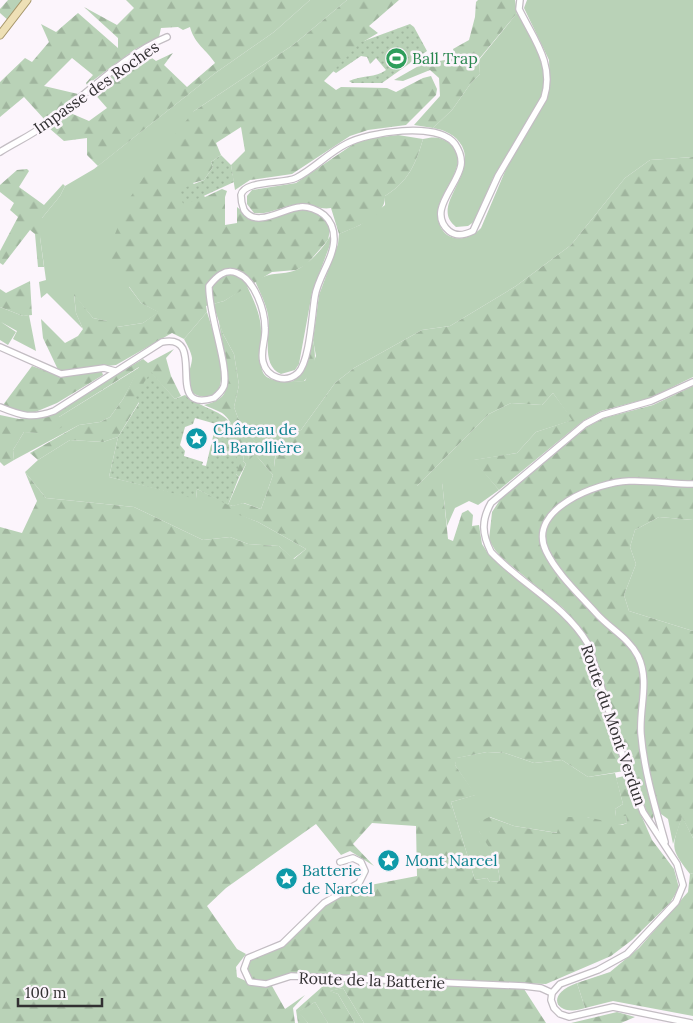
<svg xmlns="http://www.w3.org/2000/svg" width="693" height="1023" font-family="Lora,serif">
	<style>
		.grass { fill: #b9d2b7 }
		.forest { fill: url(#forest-firs) }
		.garden { fill: url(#garden-dots); fill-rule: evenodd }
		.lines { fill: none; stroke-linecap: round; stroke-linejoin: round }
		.minor-casing { stroke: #c3bdc3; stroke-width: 8 }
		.major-casing { stroke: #a59569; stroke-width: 9 }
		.minor { stroke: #fff; stroke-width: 5.5 }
		.major { stroke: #eee0b6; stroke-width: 7 }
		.labels { text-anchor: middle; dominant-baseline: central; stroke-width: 5; stroke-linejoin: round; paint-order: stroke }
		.leisure-label { font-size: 16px; fill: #27864d; stroke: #fcf5fc; text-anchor: start }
		.street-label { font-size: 16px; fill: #323032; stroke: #fcf5fc }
		.culture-label { font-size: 16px; fill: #0d838f; stroke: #fcf5fc; text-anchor: start }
	</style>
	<defs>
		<pattern id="forest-firs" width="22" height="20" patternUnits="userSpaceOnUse" patternTransform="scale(1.25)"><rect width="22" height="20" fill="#b9d2b7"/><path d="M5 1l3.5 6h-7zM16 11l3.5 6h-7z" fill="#a0b59e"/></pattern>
		<pattern id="garden-dots" width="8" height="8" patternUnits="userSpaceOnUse" patternTransform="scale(1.25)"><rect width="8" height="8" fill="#b9d2b7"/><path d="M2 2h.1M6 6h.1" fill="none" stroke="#a0b59e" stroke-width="1.8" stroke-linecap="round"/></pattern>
	</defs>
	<rect width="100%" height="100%" fill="#fcf5fc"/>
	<g class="grass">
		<polygon points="310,0 347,0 293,45 194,111 129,287 141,303 159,312 143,323 117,327 107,321 93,318 74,295 76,313 83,329 47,293 41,298 39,282 46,280 40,237 42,218 60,196 65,186 94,169 214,74 274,32"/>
		<path d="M 527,0 L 693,0 L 693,157 L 650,160 L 625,178 L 571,245 L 516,286 L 450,326 L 422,330 L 354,368 L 335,383 L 301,430 L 288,433 L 275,457 L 274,468 L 238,418 L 234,407 L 239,385 L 234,354 L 223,334 L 213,304 L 224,301 L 247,286 C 254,301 261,315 261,331 C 262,375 252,383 305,381 L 316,356 L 313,340 L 319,295 L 338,244 L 339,234 L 360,225 L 385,205 L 385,196 C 408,182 416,164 423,139 C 432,137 439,136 448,142 C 475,160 439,191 438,211 C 436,239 463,247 481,228 L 509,162 L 545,100 L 550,87 L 549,60 L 524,8 Z"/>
		<path d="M 517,13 C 534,40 551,65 541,98 L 493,178 L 475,221 L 468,226 L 456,227 C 429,206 477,176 462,146 C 456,135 445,130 433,128 L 452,110 L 471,83 L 480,74 L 479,60 Z"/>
		<path d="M 331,234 L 331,242 L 312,293 L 299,364 L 295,370 L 281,374 C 260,365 271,334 268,315 C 266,304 260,292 255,281 C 274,270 281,276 296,270 C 309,264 325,247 331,234 Z"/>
		<polygon points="0,307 23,316 29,315 36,351 13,339 17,331 1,322 16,332 8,345 0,340"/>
		<path d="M 207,312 C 213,332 230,376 216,394 C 205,399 188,397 188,382 C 187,374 192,366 192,358 C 191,351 187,345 184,339 Z"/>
		<polygon points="140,367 123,399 110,417 100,422 79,425 14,460 13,450 24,432 52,433 59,417"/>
		<polygon points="553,393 573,420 536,432 517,453 474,460 499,490 478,505 469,501 455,508 447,526 442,482 416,487 489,414 511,403 542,405"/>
		<polygon points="118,437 109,477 208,501 258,522 306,549 293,559 279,546 248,544 230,537 203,540 134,507 46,498 25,472 38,460 70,440 103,442"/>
		<polygon points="245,448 248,448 249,459 255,454 273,475 261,509 244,503 233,506 228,505 246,464 243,461"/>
		<polygon points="659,517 693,520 693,631 629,611 624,595 636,564 630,547 635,530"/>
		<path d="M 487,752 L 505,753 L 534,763 L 562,760 L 588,777 L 615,773 L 623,804 L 615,809 L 616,816 L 626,815 L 627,823 C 615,828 599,821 587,817 L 558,833 L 514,826 L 490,817 L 479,831 C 491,847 498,861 500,881 L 490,882 L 487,878 L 475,880 L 451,802 L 475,795 L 455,765 L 456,758 Z"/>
		<path d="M 682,816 L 693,838 L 693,873 L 690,874 C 669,847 672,847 682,816 Z"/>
		<path d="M 577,983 L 585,1008 C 557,1018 543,995 577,983 Z"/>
		<polygon points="343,988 364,1023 355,1023 338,994 329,991"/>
		<polygon points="315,1002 328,1023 308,1023 298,1012"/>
	</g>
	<g class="forest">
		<polygon points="8,0 24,0 9,21 0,13 0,9"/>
		<path d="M 126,0 L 310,0 L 274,32 L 214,74 L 98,166 L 87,155 L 87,138 L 64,141 L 49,128 L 68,112 L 89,121 L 107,108 L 92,91 L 144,52 L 156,61 L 173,53 L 164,65 L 187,87 L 215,63 C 206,49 195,45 190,27 L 183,30 L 178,27 L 161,28 L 159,37 L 134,50 L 87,85 L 86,83 L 93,75 L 72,58 L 44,86 L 78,94 L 45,120 L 24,97 L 0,117 L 0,82 L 25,58 L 32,62 L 49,42 L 41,24 L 56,32 L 78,13 L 118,48 L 118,38 L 84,7 L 117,25 L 134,8 Z"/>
		<path d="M 347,0 L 399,0 L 369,26 L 378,33 L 361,43 L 324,81 L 336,90 L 341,87 L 387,88 L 396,92 L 423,78 L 431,76 L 437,89 L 436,95 L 406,125 L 368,130 L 350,136 L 292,174 L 250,180 L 235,190 L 231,165 L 245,151 L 241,127 L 216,143 L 221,155 L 211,162 L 213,167 L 204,180 L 193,183 L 205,197 L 222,189 L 227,191 L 225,197 L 225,225 L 237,223 L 237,207 L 254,221 C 280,220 318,191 330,230 L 328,240 L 306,265 L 296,270 L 272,272 L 224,301 L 206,306 L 207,312 L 184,339 L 172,333 L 116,365 L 98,367 L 96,372 L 102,372 L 103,375 L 57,403 L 28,415 L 3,405 L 32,366 L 61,376 L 43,338 L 41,319 L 65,343 L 78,336 L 83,329 L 76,313 L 74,294 L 93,318 L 107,321 L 117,315 L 117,327 L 143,323 L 158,312 L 141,303 L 111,262 L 115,234 L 129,199 L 160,153 L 194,111 L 293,45 Z"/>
		<polygon points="478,0 515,0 517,13 479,59 480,74 471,83 452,110 433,128 414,125 440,96 439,78 430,70 403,81 394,80 422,64 445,60 454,53 453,49 469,40 475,17 476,2"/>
		<path d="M 398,135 L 423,139 C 416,164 408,182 385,196 C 386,217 356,227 339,234 L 331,208 C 320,210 311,204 300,204 C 284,205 271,215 254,213 L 247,204 L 247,196 L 252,190 L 296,183 L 355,143 L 374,138 Z"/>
		<path d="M 693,157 L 693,377 L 650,398 L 601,411 L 583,421 L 499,490 L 473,460 L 517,453 L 536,432 L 572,420 L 553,393 L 542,405 L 511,403 L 489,414 L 417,486 L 442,481 L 448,539 L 453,541 L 462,513 L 468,510 L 473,515 L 472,526 L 479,525 L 482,544 L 489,555 L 560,611 L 587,644 L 624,771 L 588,777 L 562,760 L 534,763 L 505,753 L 487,752 L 457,758 L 455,765 L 476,795 L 451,802 L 475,880 L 487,878 L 490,882 L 500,881 C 497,851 487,848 475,824 L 489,817 L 514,826 L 557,833 L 561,817 L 587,817 L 622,825 L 627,823 L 626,816 L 616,816 L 615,809 L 623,804 L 616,778 L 624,776 L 652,840 L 674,869 L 679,888 L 670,903 L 632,940 L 611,956 L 546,984 L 291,975 C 277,979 262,986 249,978 L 246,967 L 249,961 L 286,944 L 327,904 L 360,887 L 417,876 L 416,826 L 372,823 L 353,844 L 374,866 L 350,851 L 341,855 L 316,824 L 226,888 L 207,906 L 237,949 L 246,954 L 236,967 L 237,977 L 255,985 L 272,986 L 285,1009 L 305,995 L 293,1008 L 295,1023 L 0,1023 L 0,527 L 22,533 L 37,501 L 25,472 L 46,498 L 134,507 L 203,540 L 230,537 L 248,544 L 279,546 L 294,559 L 306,549 L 258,522 L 196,499 L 197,489 L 232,506 L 243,503 L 261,509 L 273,475 L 255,454 L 249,460 L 248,449 L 245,448 L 243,461 L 246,464 L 239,477 L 236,474 C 237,456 240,426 222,413 C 217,410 210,408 204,405 C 211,403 219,401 224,394 C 233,379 220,338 219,320 L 223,334 L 234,354 L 239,385 L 234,407 L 238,418 L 274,467 L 277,446 L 288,433 L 301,430 L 335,383 L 354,368 L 422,330 L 450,326 L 516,286 L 571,245 L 625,178 L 650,160 Z"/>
		<polygon points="27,169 29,171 19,187 44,205 63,184 65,186 60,196 42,218 45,230 40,237 44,267 38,267 35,234 30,230 3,265 0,263 0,251 18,217 10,210 14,203 0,192 0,185 17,170"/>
		<polygon points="30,281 32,315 23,316 0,307 0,289 6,293"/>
		<path d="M 313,340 C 316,357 317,368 304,381 L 292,382 L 301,374 Z"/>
		<polygon points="174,349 166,358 171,376 181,396 175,399 151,373 139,402 118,437 103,442 70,440 38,460 30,453 79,425 100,422 110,417 123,399 139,367 59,417 62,427 52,434 24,432 13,450 14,460 4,466 0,462 0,415 19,419 45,416 143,359 148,363"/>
		<polygon points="693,386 693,520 659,517 635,530 630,547 636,564 624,595 629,611 693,631 693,838 682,817 673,844 668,819 661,814 654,815 651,822 630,770 590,643 578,625 563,608 502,558 495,550 489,540 492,512 502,497 587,427 604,418 653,405"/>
		<polygon points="693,873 693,1016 613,1001 585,1008 577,983 610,972 639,948 688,892 690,874"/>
		<polygon points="331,979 524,989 546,1023 364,1023 343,988 330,991 338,994 355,1023 328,1023 315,1002 299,1012 308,1023 298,1023 296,1010"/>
		<polygon points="617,1012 635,1017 621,1023 571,1023"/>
	</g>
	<g class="garden">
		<path d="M 410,24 L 414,27 L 427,51 L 382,83 L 352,83 L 349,81 C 361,75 376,78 386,70 L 376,58 L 370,64 L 367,57 L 361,56 L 336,73 L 333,71 L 361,42 Z"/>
		<polygon points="221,155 231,165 234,182 184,205 176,191 204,180 213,167 211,162"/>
		<path d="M 151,372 L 175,399 L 185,395 C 216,418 240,407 237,461 L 240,463 L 236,474 L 239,477 L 228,505 L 197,489 L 196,499 L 109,477 L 118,437 L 139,403 L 135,396 ZM 195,418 L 216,424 L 206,466 L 202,465 L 203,462 L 184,456 L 185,451 L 180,445 L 185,427 L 193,424 Z"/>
	</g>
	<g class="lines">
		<defs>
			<g id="minor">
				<path d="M 0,152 C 16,142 34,134 49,122 C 88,94 123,55 167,37"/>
				<polyline points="0,347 61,374 104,368 115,371"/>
				<path d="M 0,407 C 22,416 32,419 54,411 L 162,342 C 210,332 161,415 214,398 C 219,394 222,391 224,386 C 229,366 208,313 209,286 C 216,277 225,268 237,273 C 255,280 265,311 265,328 C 266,339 260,351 263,362 C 267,378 286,384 298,373 C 310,361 312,313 315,296 C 318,277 334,258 334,239 C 334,230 331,221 324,215 C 318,210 308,206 300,207 C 284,208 256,229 244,210 C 242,205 241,200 241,195 C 244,180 284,184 296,178 C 314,169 328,153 346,144 C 368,132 438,121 455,144 C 459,150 462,158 461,165 C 458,186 426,211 449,231 C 456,237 465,235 473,231 L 498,176 L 544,98 C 555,64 533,38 519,9 L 520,0"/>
				<path d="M 665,842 C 655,807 644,771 641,734 C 639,708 650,681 638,656 C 629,638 609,628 596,613 C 579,594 557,574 546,551 C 526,509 598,482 629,481 C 650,480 672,484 693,484"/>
				<polyline points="340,862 353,858 361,862 365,871 359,883 324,903 282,944 248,958 244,969 250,982 266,984 291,976 524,986 541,988 552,993"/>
				<path d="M 691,1023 L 613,1007 L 569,1017 L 560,1014 L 554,1008 L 551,1000 L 552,993 L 560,984 L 598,970 L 627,954 L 676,902 L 683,885 L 677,864 L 643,812 L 628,773 L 588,644 C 564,604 522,585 491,552 C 482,534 481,521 491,503 L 585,424 L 602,415 L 651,401 L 693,382"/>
			</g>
			<polyline id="major" points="0,35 27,0"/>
		</defs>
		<use href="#minor" class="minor-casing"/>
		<use href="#major" class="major-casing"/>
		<use href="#minor" class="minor"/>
		<use href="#major" class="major"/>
	</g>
	<defs>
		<symbol id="stadium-disc" viewBox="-11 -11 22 22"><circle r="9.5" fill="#2e9e5b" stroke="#fcf5fc"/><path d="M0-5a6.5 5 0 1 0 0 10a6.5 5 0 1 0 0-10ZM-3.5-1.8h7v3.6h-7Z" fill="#fff"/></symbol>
		<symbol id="sight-disc" viewBox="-11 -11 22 22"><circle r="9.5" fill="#0f9aa8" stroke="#fcf5fc"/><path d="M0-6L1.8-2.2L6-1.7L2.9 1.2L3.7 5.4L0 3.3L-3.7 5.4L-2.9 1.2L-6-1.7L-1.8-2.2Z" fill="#fff"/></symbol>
	</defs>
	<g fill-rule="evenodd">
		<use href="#stadium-disc" x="384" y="46" width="25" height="25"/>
		<use href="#sight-disc" x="184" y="426" width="25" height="25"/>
		<use href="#sight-disc" x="376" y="848" width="25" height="25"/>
		<use href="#sight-disc" x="274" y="866" width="25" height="25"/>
	</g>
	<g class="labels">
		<g class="leisure-label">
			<text x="412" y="58">Ball Trap</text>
		</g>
		<g class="street-label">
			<text transform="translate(96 87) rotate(-35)">Impasse des Roches</text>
			<text transform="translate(614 725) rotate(71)">Route du Mont Verdun</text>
			<text transform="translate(372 980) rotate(2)">Route de la Batterie</text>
		</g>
		<g class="culture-label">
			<text x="213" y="429">Château de<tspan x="213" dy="18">la Barollière</tspan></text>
			<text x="405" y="860">Mont Narcel</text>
			<text x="302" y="870">Batterie<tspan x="302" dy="18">de Narcel</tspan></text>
		</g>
	</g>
	<path d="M18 998v8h84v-8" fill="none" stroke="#323032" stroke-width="2.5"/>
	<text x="25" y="998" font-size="15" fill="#323032" stroke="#fcf5fc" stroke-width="4" paint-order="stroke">100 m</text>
</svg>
